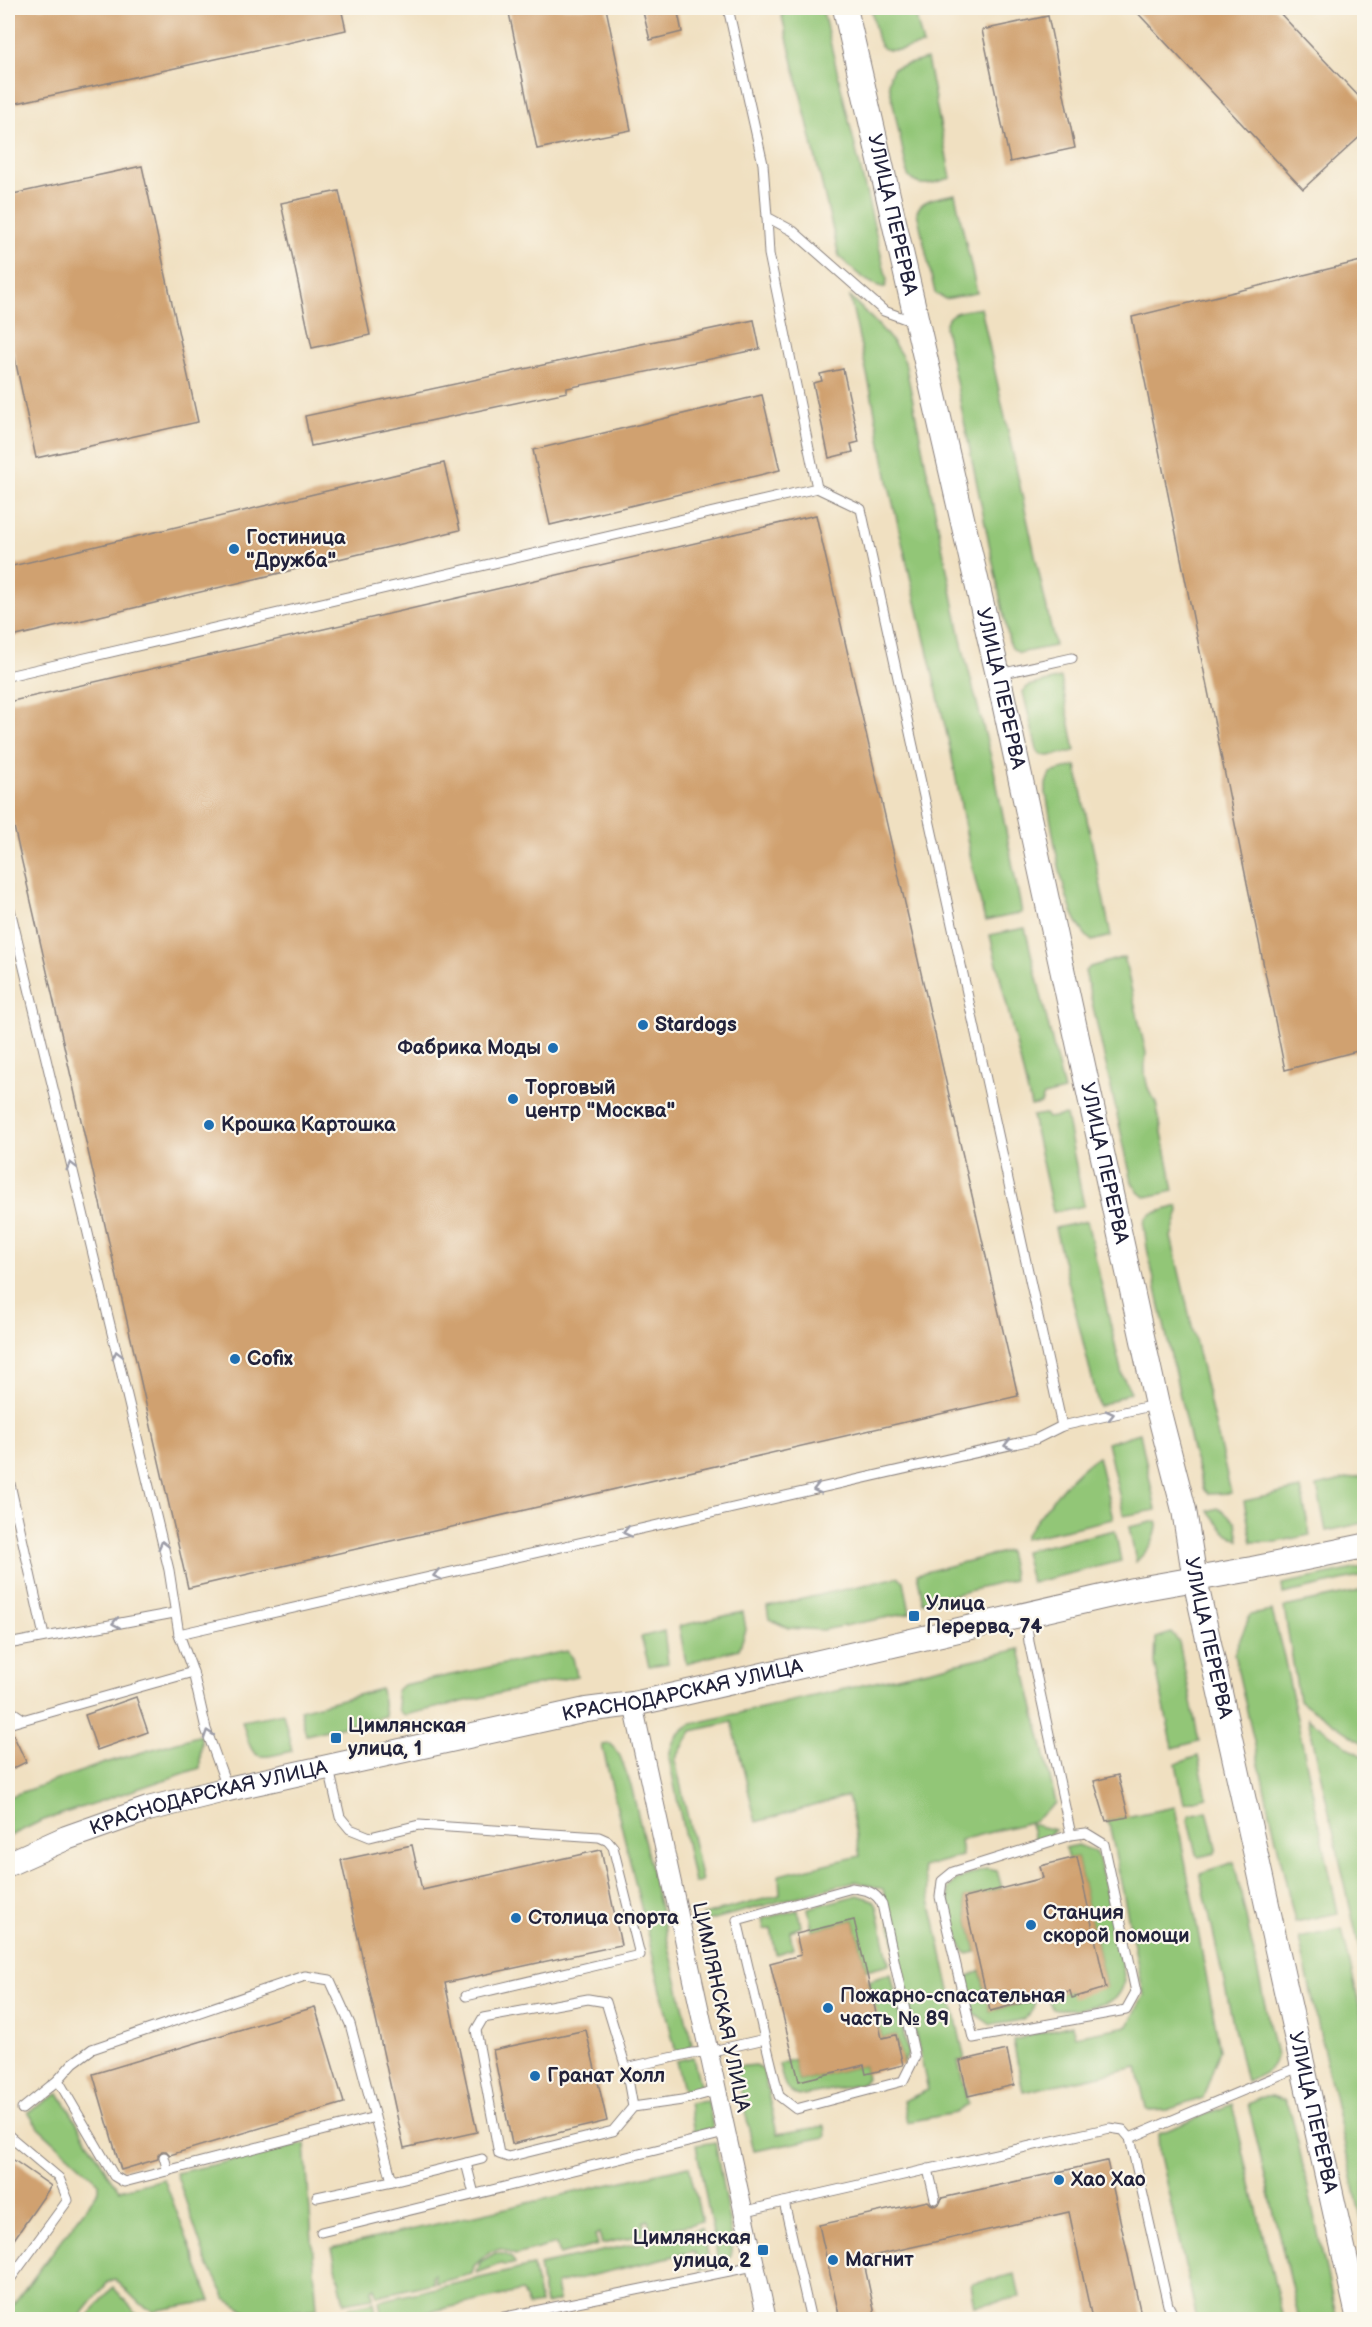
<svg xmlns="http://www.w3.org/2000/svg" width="1372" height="2327" font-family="'Balsamiq Sans',sans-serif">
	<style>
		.green { fill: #92c677; stroke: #5a7459; stroke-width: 1.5 }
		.building { fill: #d0a170 }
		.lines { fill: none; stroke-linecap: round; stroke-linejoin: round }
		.lane-casing { stroke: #89817e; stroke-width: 11 }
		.street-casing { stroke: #89817e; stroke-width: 20 }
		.secondary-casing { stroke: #89817e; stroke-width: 26 }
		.lane { stroke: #fff; stroke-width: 9 }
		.street { stroke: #fff; stroke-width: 18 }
		.secondary { stroke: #fff; stroke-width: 24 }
		.oneway { stroke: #9c9ca7 }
		.poi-dot { fill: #1f6fb2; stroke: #fbf7ec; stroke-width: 2 }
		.labels { text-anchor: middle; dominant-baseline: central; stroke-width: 4.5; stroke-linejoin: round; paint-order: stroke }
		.street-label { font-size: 20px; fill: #22223b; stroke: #fbf7ec }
		.poi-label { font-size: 20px; font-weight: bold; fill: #22223b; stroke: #fbf7ec; text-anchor: start }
	</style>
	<rect width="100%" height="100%" fill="#fbf7ec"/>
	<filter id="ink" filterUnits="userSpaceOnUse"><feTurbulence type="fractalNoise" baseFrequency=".0167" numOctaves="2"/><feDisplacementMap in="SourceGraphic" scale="12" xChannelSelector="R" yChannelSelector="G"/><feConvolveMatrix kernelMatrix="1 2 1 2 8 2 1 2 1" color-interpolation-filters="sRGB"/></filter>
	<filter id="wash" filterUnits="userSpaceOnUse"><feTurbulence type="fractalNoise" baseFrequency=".008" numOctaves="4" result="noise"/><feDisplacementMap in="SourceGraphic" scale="24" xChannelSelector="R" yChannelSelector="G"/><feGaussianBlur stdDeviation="1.35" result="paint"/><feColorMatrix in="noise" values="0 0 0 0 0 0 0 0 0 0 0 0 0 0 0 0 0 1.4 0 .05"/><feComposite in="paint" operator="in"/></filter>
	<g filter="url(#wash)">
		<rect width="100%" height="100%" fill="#f0e0c1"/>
		<g class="green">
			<path d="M 780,8 L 822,8 L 887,280 L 885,288 C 865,283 853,270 839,256 Z"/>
			<path d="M 871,8 L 914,8 L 923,45 C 874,56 881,53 871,8 Z"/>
			<path d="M 927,59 L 951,178 C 935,182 920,191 908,176 L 889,84 L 890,75 L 894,68 Z"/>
			<path d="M 955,194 L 977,293 L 945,299 L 935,293 L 917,212 C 921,198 942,197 955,194 Z"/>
			<path d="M 850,297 C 871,318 892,336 905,362 L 963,649 L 993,765 L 1022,913 L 985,921 L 973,870 L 951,752 L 889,486 L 871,392 Z"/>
			<path d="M 981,308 L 1055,646 L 1019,653 L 1012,648 L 1009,641 L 945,328 C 946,309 966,311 981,308 Z"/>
			<polygon points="1061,678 1075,751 1049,756 1041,755 1037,750 1023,692 1028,686"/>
			<path d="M 1076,766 L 1111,936 L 1092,941 C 1061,917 1054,832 1046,793 L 1046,784 L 1050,773 Z"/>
			<polygon points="1025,928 1064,1091 1044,1096 1041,1104 1031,1106 990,935"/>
			<path d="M 1124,957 L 1146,1053 C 1143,1071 1145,1088 1156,1103 L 1174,1191 L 1146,1197 L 1139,1193 L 1132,1182 L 1085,971 L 1090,967 Z"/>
			<polygon points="1045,1114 1048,1118 1066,1115 1084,1206 1053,1212 1032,1116"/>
			<polygon points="1178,1206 1179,1211 1171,1237 1231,1493 1208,1494 1204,1490 1192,1450 1147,1248 1144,1226 1145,1219 1151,1214"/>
			<polygon points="1087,1221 1122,1375 1131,1392 1099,1407 1055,1228"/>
			<polygon points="1140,1433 1156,1510 1124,1516 1107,1443"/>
			<path d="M 1098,1456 L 1113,1519 L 1024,1539 L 1025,1535 C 1047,1507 1069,1475 1098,1456 Z"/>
			<polygon points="1364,1475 1364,1523 1326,1531 1317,1486"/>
			<polygon points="1301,1489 1310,1535 1276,1542 1252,1542 1244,1501"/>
			<polygon points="1218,1508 1236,1522 1239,1540 1225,1532 1208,1511"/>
			<path d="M 1157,1521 C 1158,1538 1148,1550 1136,1562 L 1129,1527 Z"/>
			<polygon points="1115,1530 1121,1561 1031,1583 1024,1551"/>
			<polygon points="1008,1551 1014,1580 923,1602 917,1574"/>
			<polygon points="1364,1567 1364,1576 1283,1594 1282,1584"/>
			<polygon points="898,1577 904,1581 910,1613 823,1630 788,1628 769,1619 767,1607"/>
			<polygon points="1364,1590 1364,1744 1299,1700 1284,1607"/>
			<polygon points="1272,1611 1284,1657 1338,1913 1295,1922 1234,1654 1250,1615"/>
			<polygon points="743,1612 746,1630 739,1649 686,1663 679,1626"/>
			<polygon points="664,1631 668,1663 649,1666 641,1637"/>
			<polygon points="1171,1633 1179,1642 1199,1741 1173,1748 1155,1664 1156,1638"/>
			<path d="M 1020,1649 L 1056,1803 L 1034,1821 L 960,1840 L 962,1856 L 923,1867 L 965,2060 L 958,2061 L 968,2104 L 955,2113 L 907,2122 L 903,2101 L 928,2090 L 883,1889 L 855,1881 L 703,1922 L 703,1915 L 780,1895 L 779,1875 L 860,1856 L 848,1796 L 756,1822 L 732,1722 L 692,1731 L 675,1760 L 702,1881 L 694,1883 L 669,1758 C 671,1742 676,1733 691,1724 Z"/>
			<polygon points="567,1651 573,1658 577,1676 405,1715 399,1712 396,1691 403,1685"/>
			<polygon points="381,1689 385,1716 306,1735 300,1710"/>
			<path d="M 283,1713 L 292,1751 C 253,1760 254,1762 242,1721 Z"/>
			<polygon points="1308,1718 1364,1758 1364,1970"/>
			<polygon points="201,1735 200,1768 41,1821 8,1837 8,1797 105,1763"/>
			<polygon points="611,1744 620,1756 631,1785 692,2044 686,2051 676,2053 602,1745"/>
			<polygon points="1198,1756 1207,1797 1184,1803 1176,1764"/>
			<polygon points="1175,1807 1220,2050 1203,2098 1167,2110 1149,2111 1146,2109 1137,2067 1023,2092 1013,2040 1072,2025 1075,2036 1128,2026 1144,1995 1110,1828 1106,1821"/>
			<polygon points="1207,1811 1217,1848 1215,1853 1199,1857 1196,1854 1188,1820 1190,1815"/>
			<polygon points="1030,1824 1055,1830 1046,1837 1035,1840"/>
			<path d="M 1077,1845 L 1095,1852 L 1099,1860 L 1125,1980 C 1123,1987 1120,1996 1113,2000 C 1100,2006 1064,2012 1052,2008 L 1047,1997 L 1070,1991 L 1106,1988 L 1077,1857 L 1068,1859 L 1065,1848 Z"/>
			<path d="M 1234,1862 L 1276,2056 C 1274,2072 1259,2075 1246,2082 L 1200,1873 Z"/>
			<path d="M 986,1869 L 997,1871 L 1002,1888 L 964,1898 L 976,1952 L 968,1954 C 951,1938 951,1912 948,1889 L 956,1880 Z"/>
			<polygon points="858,1895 873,1900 877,1906 889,1964 866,1970 854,1920 812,1930 808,1908"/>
			<polygon points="798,1910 801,1927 790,1931 793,1949 776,1954 771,1929 764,1930 762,1919"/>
			<polygon points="1342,1929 1364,2027 1364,2232 1299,1938"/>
			<path d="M 980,1970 L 990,2011 L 1035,2000 C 1033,2024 1011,2021 991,2025 L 973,2012 L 967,1977 Z"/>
			<polygon points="891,1973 908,2054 903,2065 896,2035 882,2038 869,1981"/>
			<polygon points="693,2057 701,2089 684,2093 676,2061"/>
			<path d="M 794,2059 L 799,2081 L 864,2065 L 867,2078 L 862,2084 L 799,2096 C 783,2090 783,2080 779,2064 Z"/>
			<polygon points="756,2065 763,2070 777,2134 825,2126 826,2137 754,2151 735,2067"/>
			<polygon points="59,2093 108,2174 119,2190 164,2179 211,2301 153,2311 140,2304 115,2279 108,2282 78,2319 8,2319 8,2312 99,2190 99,2183 37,2126 28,2112"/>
			<polygon points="1265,2096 1272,2096 1284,2100 1292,2116 1337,2319 1299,2319 1248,2104"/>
			<polygon points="708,2101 713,2128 694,2133 689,2103"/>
			<polygon points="1232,2104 1283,2319 1197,2319 1159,2152 1158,2134"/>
			<path d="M 715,2142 L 732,2239 C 732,2254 734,2259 719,2265 L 696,2145 Z"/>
			<polygon points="305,2144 317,2309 251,2314 226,2299 206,2260 176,2173"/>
			<polygon points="689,2166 702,2222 651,2233 648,2220 643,2222 646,2234 602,2244 599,2233 595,2235 598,2245 559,2255 556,2244 515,2255 501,2249 489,2252 474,2266 472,2274 436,2283 434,2274 432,2275 433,2283 377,2296 375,2287 372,2289 373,2298 344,2303 332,2248"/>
			<polygon points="702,2229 709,2267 700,2269 695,2251 556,2284 559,2301 545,2304 539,2265"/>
			<path d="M 495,2253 C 504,2253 512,2255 515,2264 L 505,2265 L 500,2264 L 477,2273 L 480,2262 Z"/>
			<polygon points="533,2266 540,2304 528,2306 522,2291 398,2319 382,2319 379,2301"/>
			<polygon points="1015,2274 1020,2297 975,2306 971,2284"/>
			<polygon points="113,2287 139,2316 144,2319 86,2319"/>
			<polygon points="374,2302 377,2319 343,2319 349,2308"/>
		</g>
		<g id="blocks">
			<g class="building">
				<polygon points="8,8 341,8 346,30 8,105"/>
				<polygon points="508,8 606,8 631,130 537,149"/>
				<polygon points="642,8 677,8 682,32 650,40"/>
				<polygon points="1133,8 1275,8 1365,103 1365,132 1303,189"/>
				<polygon points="1048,16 1075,148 1010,162 982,30"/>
				<polygon points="142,166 198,422 36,458 8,326 8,195"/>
				<polygon points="339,191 370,335 312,348 281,203"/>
				<polygon points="1365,260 1365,1049 1285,1070 1132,317"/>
				<polygon points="754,320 760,349 567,388 567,392 311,446 305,416"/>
				<polygon points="843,369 859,442 851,444 853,452 829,458 813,383 822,381 820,374"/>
				<polygon points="762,395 780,470 550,525 533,450"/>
				<polygon points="444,463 460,530 8,638 8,567"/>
				<polygon points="816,515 1018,1396 188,1588 8,801 8,702"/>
				<polygon points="136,1697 148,1732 97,1750 85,1715"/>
				<polygon points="11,1730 26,1762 8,1771 8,1731"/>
				<polygon points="1118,1775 1129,1817 1106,1821 1094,1781"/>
				<polygon points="412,1845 422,1890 601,1850 621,1945 445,1983 477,2132 404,2148 341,1860"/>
				<polygon points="1077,1857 1106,1988 1072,1998 1070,1991 990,2011 964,1898 1043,1878 1040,1866"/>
				<polygon points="854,1920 882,2038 896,2035 903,2065 866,2074 864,2065 799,2081 770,1963 801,1955 796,1934"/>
				<polygon points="315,2007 344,2103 170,2155 166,2151 162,2151 158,2155 158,2159 121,2170 93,2074"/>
				<polygon points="586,2030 607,2121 512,2144 493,2050"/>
				<polygon points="1007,2050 1014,2085 968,2096 960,2061"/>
				<polygon points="8,2156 51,2186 8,2248"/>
				<polygon points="1107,2161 1142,2319 1092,2319 1069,2212 863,2258 876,2319 840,2319 819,2225 928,2201 931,2204 936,2206 940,2203 942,2198"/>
			</g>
		</g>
	</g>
	<g filter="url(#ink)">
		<use href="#blocks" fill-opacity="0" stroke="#89817e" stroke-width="1.5"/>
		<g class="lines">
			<defs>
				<g id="lane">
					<polyline points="728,8 763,164 767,217 793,231 884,311 914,322"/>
					<polyline points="817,488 861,509 1062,1426"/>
					<polyline points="1000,674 1072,658"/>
					<polyline points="8,676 817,488 769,254 767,217"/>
					<polyline points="8,901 169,1570 179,1634 193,1672 206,1729 227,1787"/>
					<polyline points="8,1475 44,1636"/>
					<polyline points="1026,1617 1029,1642 1071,1835 953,1872 942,1881 940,1897 973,2038 1126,2010 1136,1992 1104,1844 1086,1833 1071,1835"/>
					<polyline points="179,1634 1036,1439 1062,1426 1155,1405"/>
					<polyline points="8,1644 174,1613"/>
					<polyline points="8,1709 23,1719"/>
					<polyline points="8,1724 193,1672"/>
					<polyline points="329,1769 340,1817 350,1829 370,1837 419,1825 599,1837 608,1841 613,1847 640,1955 466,1996"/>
					<path d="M 626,2068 L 692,2053 L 708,2052 L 765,2039 L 779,2096 L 796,2109 L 903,2081 L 915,2057 L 882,1904 C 875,1891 866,1890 852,1888 L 737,1920 L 765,2039"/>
					<polyline points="633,2107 626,2068 606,2002 588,1999 483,2018 476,2030 499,2154 508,2157 613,2131 633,2107 682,2100 716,2091"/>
					<polyline points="22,2109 58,2080"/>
					<polyline points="375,2117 124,2182 114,2176 58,2080 73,2063 92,2049 305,1976 330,1980 350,2024 392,2181 466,2163 474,2194"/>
					<polyline points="8,2135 59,2178 68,2200 8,2282"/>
					<polyline points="1130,2138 1301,2066"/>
					<polyline points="164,2157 168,2171"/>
					<polyline points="466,2163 482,2159"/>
					<polyline points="928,2169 935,2199"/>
					<polyline points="317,2197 392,2181"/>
					<polyline points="742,2212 784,2202"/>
					<polyline points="321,2232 725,2133"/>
					<polyline points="490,2320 754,2266"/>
					<polyline points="811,2320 784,2202 1110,2128 1123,2130 1130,2138 1168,2305 1176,2320"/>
				</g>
				<polyline id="street" points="633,1704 767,2320"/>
				<g id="secondary">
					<path id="s1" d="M 845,8 L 998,675 L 1157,1405 L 1184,1510 L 1195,1580 L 1359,2320"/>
					<path id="s2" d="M 8,1864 L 66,1838 L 148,1809 L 228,1789 L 586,1710 L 633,1704 L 684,1693 L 1133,1590 L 1252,1569 L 1364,1546"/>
				</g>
			</defs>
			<use href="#lane" class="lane-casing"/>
			<use href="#street" class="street-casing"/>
			<use href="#secondary" class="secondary-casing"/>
			<use href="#lane" class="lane"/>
			<use href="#street" class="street"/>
			<use href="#secondary" class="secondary"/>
		</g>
		<defs><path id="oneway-chevron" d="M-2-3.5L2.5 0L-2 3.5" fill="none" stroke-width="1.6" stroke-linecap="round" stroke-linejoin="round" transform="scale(1.5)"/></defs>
		<g class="oneway">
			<use href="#oneway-chevron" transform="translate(71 1166) rotate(-104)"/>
			<use href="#oneway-chevron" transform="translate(117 1355) rotate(-104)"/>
			<use href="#oneway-chevron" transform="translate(1110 1415) rotate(-13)"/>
			<use href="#oneway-chevron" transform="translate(1008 1445) rotate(167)"/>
			<use href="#oneway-chevron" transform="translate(817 1489) rotate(167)"/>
			<use href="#oneway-chevron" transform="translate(627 1532) rotate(167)"/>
			<use href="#oneway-chevron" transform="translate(163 1545) rotate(-104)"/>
			<use href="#oneway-chevron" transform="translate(437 1575) rotate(167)"/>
			<use href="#oneway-chevron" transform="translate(116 1623) rotate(170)"/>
			<use href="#oneway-chevron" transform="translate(208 1734) rotate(-109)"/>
		</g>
	</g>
	<g class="poi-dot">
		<circle cx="234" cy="549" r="6"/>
		<circle cx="643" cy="1025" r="6"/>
		<circle cx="553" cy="1048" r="6"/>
		<circle cx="513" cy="1099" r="6"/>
		<circle cx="209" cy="1125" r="6"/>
		<circle cx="235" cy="1359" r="6"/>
		<rect x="908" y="1610" width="12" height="12" rx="3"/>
		<rect x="330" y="1732" width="12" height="12" rx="3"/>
		<circle cx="516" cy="1918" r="6"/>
		<circle cx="1031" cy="1925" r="6"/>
		<circle cx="828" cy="2008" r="6"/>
		<circle cx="535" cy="2076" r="6"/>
		<circle cx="1059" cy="2180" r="6"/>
		<rect x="757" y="2244" width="12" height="12" rx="3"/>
		<circle cx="833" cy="2260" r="6"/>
	</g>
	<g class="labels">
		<g class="street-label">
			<text stroke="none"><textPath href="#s1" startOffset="212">УЛИЦА ПЕРЕРВА</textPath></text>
			<text stroke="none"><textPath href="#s1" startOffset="698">УЛИЦА ПЕРЕРВА</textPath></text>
			<text stroke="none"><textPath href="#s1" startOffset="1184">УЛИЦА ПЕРЕРВА</textPath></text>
			<text stroke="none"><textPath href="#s1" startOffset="1670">УЛИЦА ПЕРЕРВА</textPath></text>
			<text stroke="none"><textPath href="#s2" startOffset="698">КРАСНОДАРСКАЯ УЛИЦА</textPath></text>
			<text stroke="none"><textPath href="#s2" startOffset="212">КРАСНОДАРСКАЯ УЛИЦА</textPath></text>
			<text transform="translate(721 2007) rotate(78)">ЦИМЛЯНСКАЯ УЛИЦА</text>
			<text stroke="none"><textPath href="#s1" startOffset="2156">УЛИЦА ПЕРЕРВА</textPath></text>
		</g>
		<g class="poi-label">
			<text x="246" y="538">Гостиница<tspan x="246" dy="23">"Дружба"</tspan></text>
			<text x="655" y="1025">Stardogs</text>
			<text x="541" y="1048" text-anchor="end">Фабрика Моды</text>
			<text x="525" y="1088">Торговый<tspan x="525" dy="23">центр "Москва"</tspan></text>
			<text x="221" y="1125">Крошка Картошка</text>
			<text x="247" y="1359">Cofix</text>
			<text x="926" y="1604">Улица<tspan x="926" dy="23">Перерва, 74</tspan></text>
			<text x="348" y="1726">Цимлянская<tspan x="348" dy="23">улица, 1</tspan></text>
			<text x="1043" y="1913">Станция<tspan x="1043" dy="23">скорой помощи</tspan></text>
			<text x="528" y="1918">Столица спорта</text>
			<text x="840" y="1996">Пожарно-спасательная<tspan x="840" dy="23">часть № 89</tspan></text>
			<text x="547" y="2076">Гранат Холл</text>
			<text x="1071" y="2180">Хао Хао</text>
			<text x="751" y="2238" text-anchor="end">Цимлянская<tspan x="751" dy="23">улица, 2</tspan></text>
			<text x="845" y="2260">Магнит</text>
		</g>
	</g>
	<rect width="1372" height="2327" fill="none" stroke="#fbf7ec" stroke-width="30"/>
</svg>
